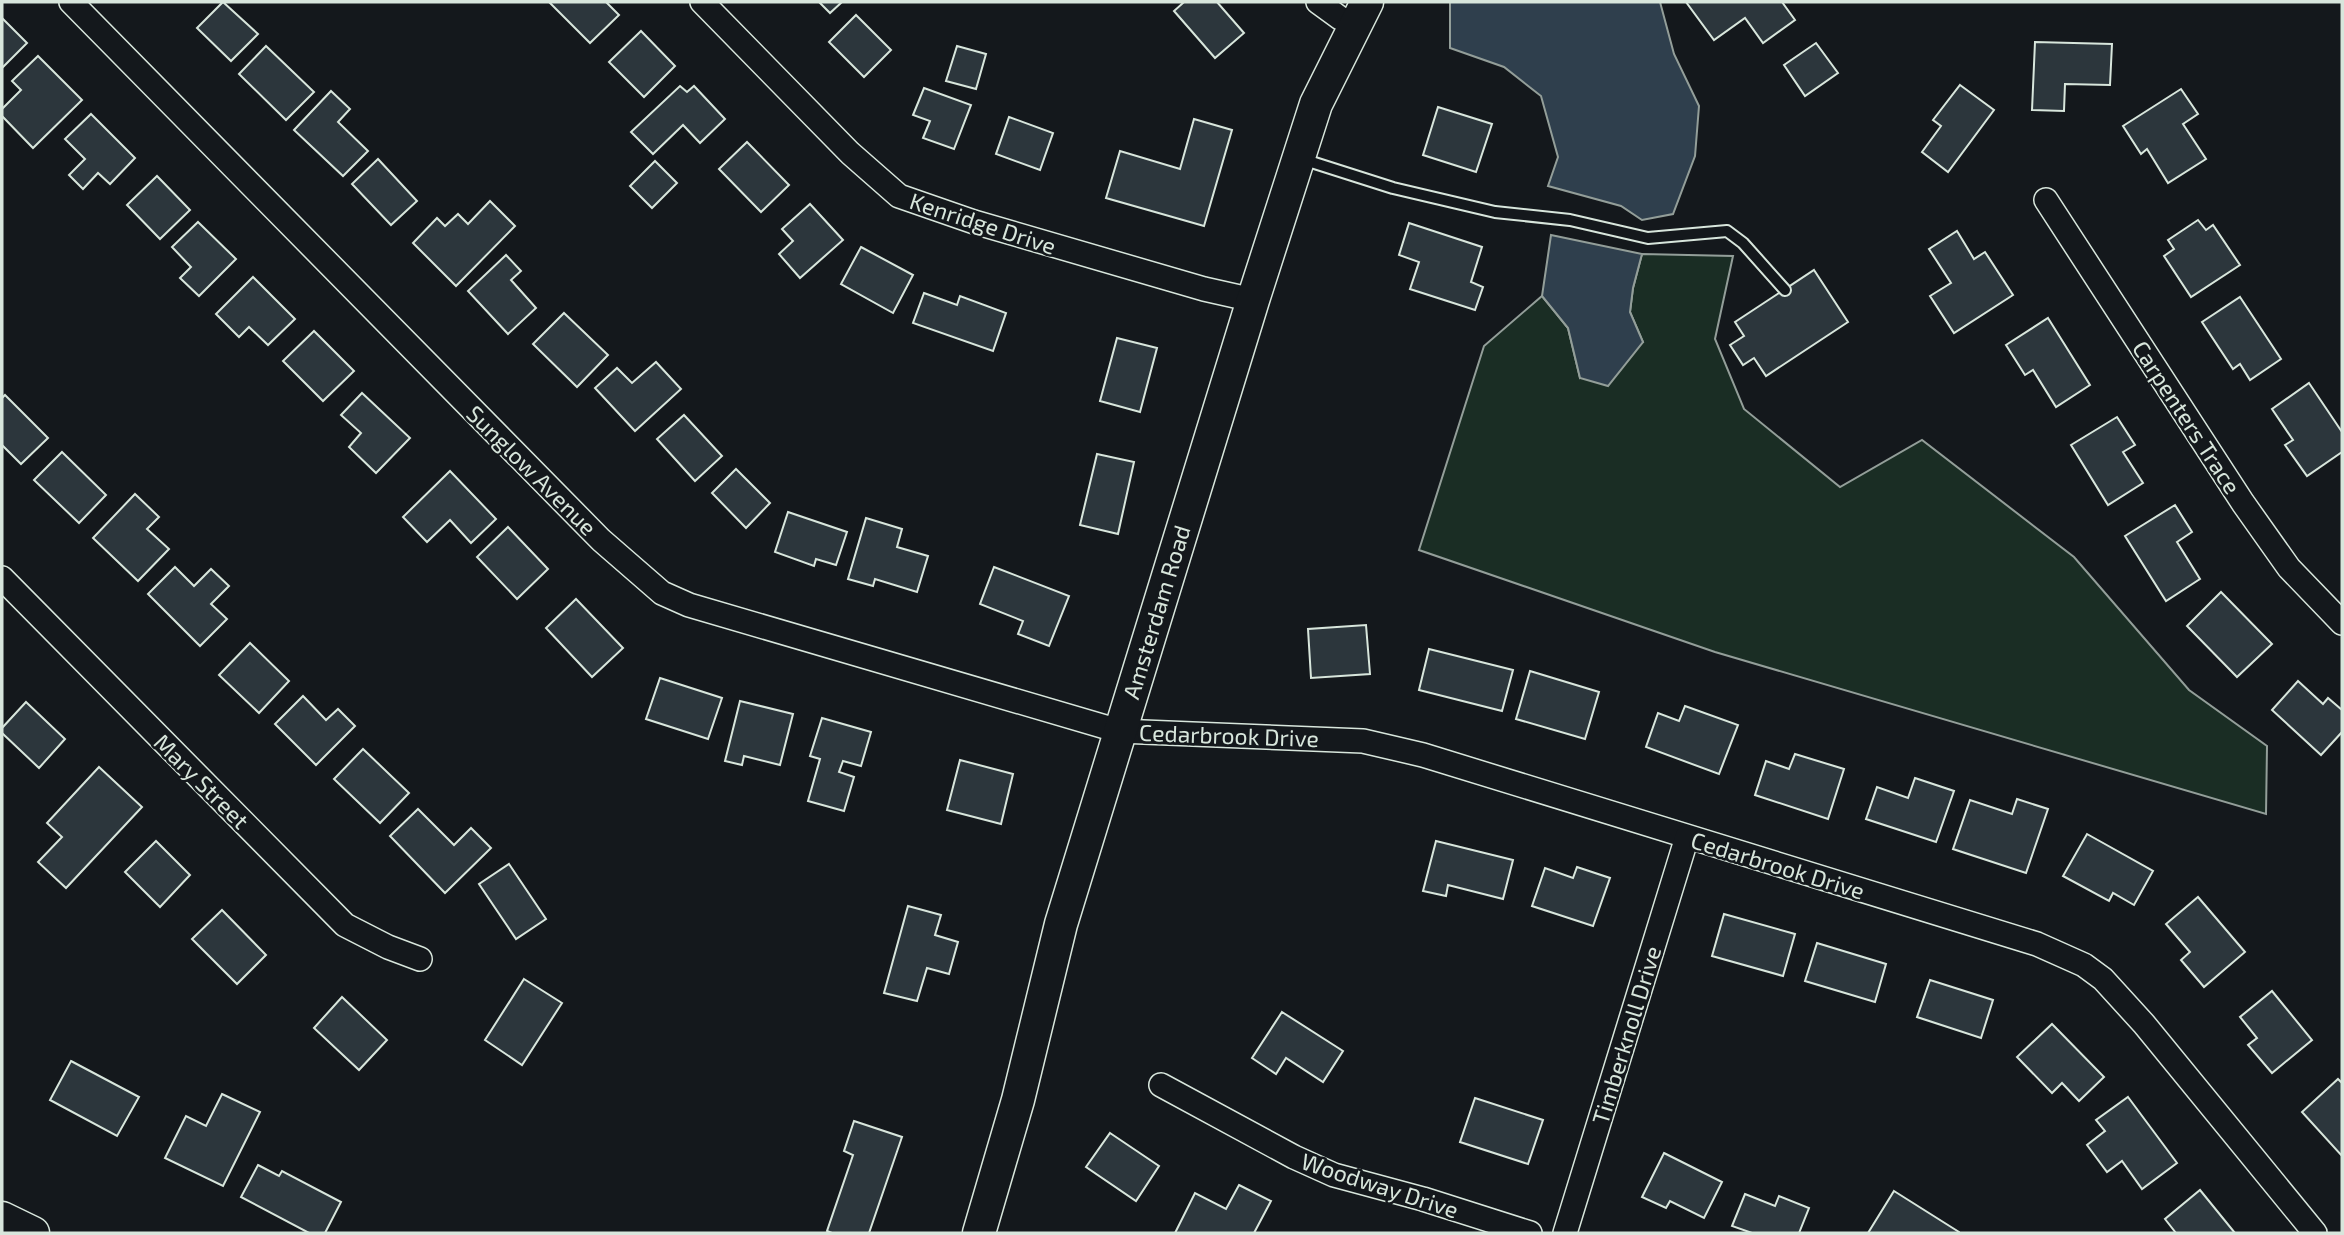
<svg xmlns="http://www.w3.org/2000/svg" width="2344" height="1235" font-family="'Exo 2',sans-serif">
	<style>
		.green { fill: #1a2d24; stroke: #939e99; stroke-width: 2 }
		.water { fill: #2f3f4d; stroke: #939e99; stroke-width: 2 }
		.building { fill: #2c363c; stroke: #d8e6dc; stroke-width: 2 }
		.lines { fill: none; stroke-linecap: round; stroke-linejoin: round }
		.service-casing { stroke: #d8e6dc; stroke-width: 14 }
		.minor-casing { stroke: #d8e6dc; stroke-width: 26 }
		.secondary-casing { stroke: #d8e6dc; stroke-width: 35 }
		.service { stroke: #14181c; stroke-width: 10 }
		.minor { stroke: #14181c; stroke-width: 23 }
		.secondary { stroke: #14181c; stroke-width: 32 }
		.labels { text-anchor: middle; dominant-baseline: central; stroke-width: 5; stroke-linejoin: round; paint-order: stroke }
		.street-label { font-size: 23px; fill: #d8e6dc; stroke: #14181c }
	</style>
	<rect width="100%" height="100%" fill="#14181c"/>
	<polygon class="green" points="1642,254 1733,256 1715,339 1744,409 1840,487 1922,440 2074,557 2189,690 2267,746 2266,814 1715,652 1419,550 1484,346 1542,296 1568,328 1580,378 1643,342 1630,312 1633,288"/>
	<g class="water">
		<polygon points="1450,2 1660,2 1674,54 1699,106 1695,156 1673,214 1642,220 1621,206 1548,186 1558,157 1541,96 1504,67 1450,48"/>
		<polygon points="1551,235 1642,254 1633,288 1630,312 1643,342 1608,386 1580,378 1568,328 1542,296"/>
	</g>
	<g class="building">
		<polygon points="223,2 258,34 231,61 197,28"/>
		<polygon points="549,2 606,2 619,15 590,43"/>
		<polygon points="819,2 842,2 830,13"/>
		<polygon points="1182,2 1217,2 1244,33 1215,58 1174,11 1183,3"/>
		<polygon points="1686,2 1782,2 1795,20 1763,43 1745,18 1714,40"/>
		<polygon points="856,15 891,50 864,77 829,42"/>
		<polygon points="2,18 27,43 2,68"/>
		<polygon points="641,31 675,66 644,97 609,62"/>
		<polygon points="2035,42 2112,44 2110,85 2065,84 2064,111 2032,110"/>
		<polygon points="1816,43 1838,73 1805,96 1784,65"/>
		<polygon points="266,46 314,92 286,120 239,74"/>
		<polygon points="957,46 986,54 976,89 946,81"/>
		<polygon points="38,56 82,100 33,148 2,116 2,109 21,90 12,81"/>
		<polygon points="1960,85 1994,110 1948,172 1922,152 1941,126 1933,120"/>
		<polygon points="680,86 687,92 694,86 725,119 700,143 683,125 653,154 631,132"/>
		<polygon points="924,88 971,105 954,149 923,138 930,121 913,115"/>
		<polygon points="2181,89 2198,114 2183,124 2206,159 2168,183 2147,149 2141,154 2123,126"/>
		<polygon points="331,91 350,109 338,122 368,151 343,176 294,130"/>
		<polygon points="1438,107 1492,124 1476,172 1423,155"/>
		<polygon points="91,114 135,158 110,184 98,173 83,189 69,175 85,159 65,139"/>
		<polygon points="1009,117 1053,133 1040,170 996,154"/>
		<polygon points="1194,119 1232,130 1204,226 1106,198 1120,151 1180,169"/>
		<polygon points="747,142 789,185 761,212 719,169"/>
		<polygon points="378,159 417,201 391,225 352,184"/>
		<polygon points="655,161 677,183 652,208 630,186"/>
		<polygon points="157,176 190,210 160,239 127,205"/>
		<polygon points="490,201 515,226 456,286 413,243 437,218 445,226 458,214 468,224"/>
		<polygon points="810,204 843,240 800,278 779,254 793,241 782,229"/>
		<polygon points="2198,220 2206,230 2213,225 2240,265 2191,297 2164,256 2174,249 2168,240"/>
		<polygon points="198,222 236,259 199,296 180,278 191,267 172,247"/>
		<polygon points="1409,223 1482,247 1471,282 1483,287 1475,310 1410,289 1419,262 1399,255"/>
		<polygon points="1957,231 1974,259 1985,252 2013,295 1954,333 1930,296 1951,283 1929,249"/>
		<polygon points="861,247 913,275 893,313 841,284"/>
		<polygon points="506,255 521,271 511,280 536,308 508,334 468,291"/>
		<polygon points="1814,270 1848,322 1766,376 1754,358 1743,365 1730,345 1744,336 1735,322"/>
		<polygon points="253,277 295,319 268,345 249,327 239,337 216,314"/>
		<polygon points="924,293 957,305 960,296 1006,313 993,351 913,323"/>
		<polygon points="2240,297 2281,359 2250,380 2240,364 2233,369 2202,322"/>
		<polygon points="564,313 608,355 577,387 533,344"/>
		<polygon points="2048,318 2090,385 2056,407 2033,370 2025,375 2006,345"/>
		<polygon points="314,331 354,371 323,401 283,361"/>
		<polygon points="1117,338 1157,348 1140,412 1100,401"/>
		<polygon points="656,362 681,389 635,431 595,388 617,368 632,383"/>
		<polygon points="2309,383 2342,432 2342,452 2307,476 2285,445 2293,440 2272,409"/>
		<polygon points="362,393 410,438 376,473 349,447 361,433 341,415"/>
		<polygon points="5,395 48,438 21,464 2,445 2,398"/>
		<polygon points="684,415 722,456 695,481 657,439"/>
		<polygon points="2117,417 2135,445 2123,452 2143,483 2108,505 2071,445"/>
		<polygon points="62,452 106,495 79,523 34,480"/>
		<polygon points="1097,454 1134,462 1118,534 1080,525"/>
		<polygon points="736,469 770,503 746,528 712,493"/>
		<polygon points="450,471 496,519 471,543 450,520 427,542 403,517"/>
		<polygon points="135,494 159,517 147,529 169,549 138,581 93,538"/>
		<polygon points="2175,505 2192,532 2177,542 2200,579 2166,601 2125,536"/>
		<polygon points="788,512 847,532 836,565 816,559 814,566 775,552"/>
		<polygon points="866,518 902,529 897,547 928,556 917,592 875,579 873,586 848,579"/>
		<polygon points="508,527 548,569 517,599 477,557"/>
		<polygon points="175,567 194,586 211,569 229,586 211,604 227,619 200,646 148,594"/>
		<polygon points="994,567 1069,596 1049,646 1018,634 1023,621 980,604"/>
		<polygon points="2221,592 2272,644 2237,677 2187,626"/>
		<polygon points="576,599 623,648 592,677 546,628"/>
		<polygon points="1366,625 1370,674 1311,678 1308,629"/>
		<polygon points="250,643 289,681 259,713 219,675"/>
		<polygon points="1429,649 1513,670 1502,711 1419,690"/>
		<polygon points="1530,671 1599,692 1585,739 1516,719"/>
		<polygon points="660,678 722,698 708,739 646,719"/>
		<polygon points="2298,681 2323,704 2328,698 2342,710 2342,732 2321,755 2272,710"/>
		<polygon points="303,696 326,720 338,709 355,726 316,765 275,724"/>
		<polygon points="740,701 793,714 780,765 744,756 742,765 725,761"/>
		<polygon points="26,702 65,739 39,768 2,733 2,728"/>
		<polygon points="1685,706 1738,725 1719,774 1646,747 1658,713 1679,721"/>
		<polygon points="822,718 871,732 861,766 843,761 839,772 854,777 844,811 808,801 820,759 810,756"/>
		<polygon points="363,749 409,793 380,823 334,779"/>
		<polygon points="1795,754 1844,769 1828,819 1755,795 1766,761 1789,769"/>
		<polygon points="960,760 1013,774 1001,824 947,810"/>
		<polygon points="99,767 142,807 66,888 38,862 62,837 47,823"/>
		<polygon points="1915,778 1954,791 1936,842 1866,819 1877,787 1908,798"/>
		<polygon points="2017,799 2048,809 2026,873 1953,849 1970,800 2012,814"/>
		<polygon points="418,809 454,845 471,828 491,848 445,893 390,836"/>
		<polygon points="2087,834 2153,871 2134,905 2113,893 2109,901 2063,876"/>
		<polygon points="156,841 190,875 160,907 125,872"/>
		<polygon points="1436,841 1513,860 1503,899 1448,885 1446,896 1423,891"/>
		<polygon points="509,864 546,919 516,939 479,884"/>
		<polygon points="1577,867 1610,878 1593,926 1532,906 1545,868 1573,878"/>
		<polygon points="2198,897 2245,952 2204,987 2181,960 2190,952 2166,924"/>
		<polygon points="908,906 941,915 935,935 958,942 949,974 927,968 917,1001 884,993"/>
		<polygon points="222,910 266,955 237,984 192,939"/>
		<polygon points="1724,914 1795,934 1783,976 1712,956"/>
		<polygon points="1817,943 1886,964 1875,1002 1805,981"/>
		<polygon points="524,979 562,1003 522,1065 485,1040"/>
		<polygon points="1930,980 1993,1000 1981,1038 1917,1017"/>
		<polygon points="2272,991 2312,1040 2272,1073 2248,1045 2257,1038 2240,1017"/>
		<polygon points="342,997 387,1040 359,1070 314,1028"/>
		<polygon points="1282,1012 1343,1051 1323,1082 1286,1058 1276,1074 1252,1058"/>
		<polygon points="2052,1024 2104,1077 2079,1101 2062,1083 2052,1093 2017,1057"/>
		<polygon points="71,1061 139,1097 117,1136 50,1100"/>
		<polygon points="2338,1079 2342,1083 2342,1156 2302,1112"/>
		<polygon points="222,1094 260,1112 223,1186 165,1158 186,1116 206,1126"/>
		<polygon points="2128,1097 2177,1163 2142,1189 2122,1161 2107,1172 2087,1145 2105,1131 2096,1120"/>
		<polygon points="1475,1098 1543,1120 1528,1164 1460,1142"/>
		<polygon points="854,1121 902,1137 869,1233 832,1233 827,1231 853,1155 844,1151"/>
		<polygon points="1110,1133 1159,1166 1136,1201 1086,1167"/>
		<polygon points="1664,1153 1722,1182 1704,1218 1670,1201 1666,1208 1642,1197"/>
		<polygon points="258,1165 279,1176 282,1171 341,1202 325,1233 309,1233 241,1197"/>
		<polygon points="1239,1185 1271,1201 1254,1233 1175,1233 1195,1193 1226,1209"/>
		<polygon points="2200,1190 2235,1233 2176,1233 2165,1219"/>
		<polygon points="1894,1191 1959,1232 1959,1233 1868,1233"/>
		<polygon points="1745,1194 1775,1206 1779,1196 1809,1208 1799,1233 1752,1233 1732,1226"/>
	</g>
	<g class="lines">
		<defs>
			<polyline id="service" points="1302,159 1393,188 1495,212 1570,220 1648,238 1727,231 1743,243 1785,290"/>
			<g id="minor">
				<polyline points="71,2 601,540 662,593 689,605 1119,731 1363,741 1423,755 2037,944 2084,965 2103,979 2144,1024 2315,1233"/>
				<polyline points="702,2 850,153 899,196 974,222 1204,289 1253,300"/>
				<polyline points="1318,2 1340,18 1354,23"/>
				<polyline points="2046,200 2243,503 2289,568 2342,623"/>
				<polyline points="2,578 345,925 388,947 420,959"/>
				<polyline points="1161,1085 1294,1157 1334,1175 1423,1199 1530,1233"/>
				<polyline points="1565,1233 1687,837"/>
			</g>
			<g id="secondary">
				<polyline points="2,1218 33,1233"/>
				<polyline points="979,1233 1018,1100 1061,924 1253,300 1316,104 1367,2"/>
			</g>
		</defs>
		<use href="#service" class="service-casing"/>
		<use href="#minor" class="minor-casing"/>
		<use href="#secondary" class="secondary-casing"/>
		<use href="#service" class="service"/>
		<use href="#minor" class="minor"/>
		<use href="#secondary" class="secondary"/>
	</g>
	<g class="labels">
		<g class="street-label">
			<text transform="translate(983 223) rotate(18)">Kenridge Drive</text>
			<text transform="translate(2187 417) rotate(57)">Carpenters Trace</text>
			<text transform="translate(532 470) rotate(45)">Sunglow Avenue</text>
			<text transform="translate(1156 612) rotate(-73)">Amsterdam Road</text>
			<text transform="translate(1229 735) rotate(2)">Cedarbrook Drive</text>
			<text transform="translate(202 781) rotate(45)">Mary Street</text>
			<text transform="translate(1778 865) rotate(17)">Cedarbrook Drive</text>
			<text transform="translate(1626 1035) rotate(-73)">Timberknoll Drive</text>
			<text transform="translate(1380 1185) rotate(18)">Woodway Drive</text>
		</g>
	</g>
	<rect width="2344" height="1235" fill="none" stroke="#d8e6dc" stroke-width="7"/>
</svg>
